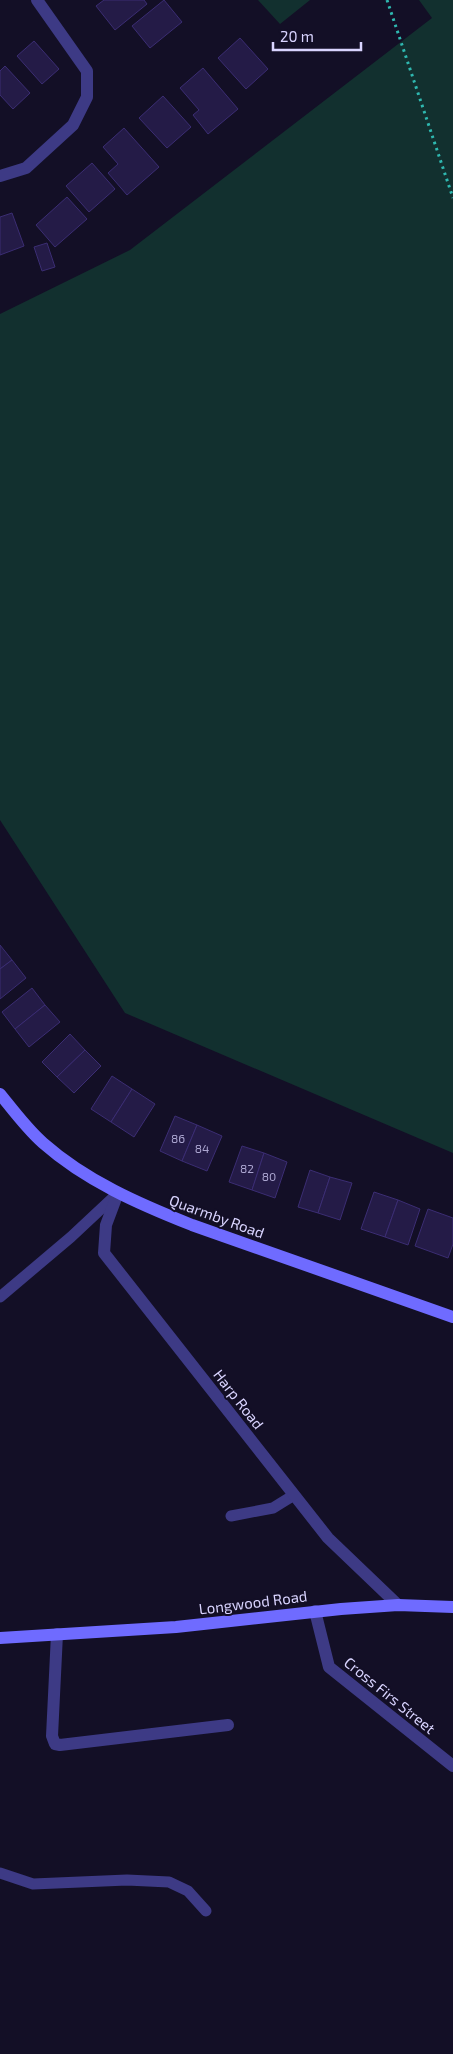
<svg xmlns="http://www.w3.org/2000/svg" width="453" height="2054" font-family="'Exo 2',sans-serif">
	<style>
		.green { fill: #12302f }
		.building { fill: #241b47; stroke: #3b2d73 }
		.lines { fill: none; stroke-linecap: round; stroke-linejoin: round }
		.path { stroke: #2fb8b0; stroke-width: 3; stroke-dasharray: 2.5 4; stroke-linecap: butt }
		.lane { stroke: #3d3a85; stroke-width: 11 }
		.street { stroke: #3d3a85; stroke-width: 12 }
		.secondary { stroke: #6f6bff; stroke-width: 12 }
		.labels { text-anchor: middle; dominant-baseline: central; stroke-width: 4; stroke-linejoin: round; paint-order: stroke }
		.number-label { font-size: 12px; fill: #aca6d1 }
		.street-label { font-size: 15px; fill: #d9d4ff; stroke: #130f26 }
	</style>
	<rect width="100%" height="100%" fill="#130f26"/>
	<g class="green">
		<polygon points="258,0 310,0 280,24"/>
		<polygon points="419,0 453,0 453,1153 125,1013 0,820 0,314 130,250 432,18"/>
	</g>
	<g class="building">
		<polygon points="104,0 144,0 147,4 115,30 96,6"/>
		<polygon points="164,0 182,22 150,48 132,26"/>
		<polygon points="240,38 268,69 246,89 218,58"/>
		<polygon points="34,41 59,69 42,84 17,56"/>
		<polygon points="5,66 30,93 13,109 0,95 0,71"/>
		<polygon points="203,68 238,109 208,134 193,115 199,110 180,88"/>
		<polygon points="163,96 191,127 167,148 139,118"/>
		<polygon points="124,128 159,167 127,195 108,173 118,164 103,147"/>
		<polygon points="92,163 115,189 89,212 66,186"/>
		<polygon points="67,197 87,219 55,247 36,225"/>
		<polygon points="12,213 24,246 0,255 0,217"/>
		<polygon points="47,243 55,267 42,271 34,247"/>
		<polygon points="0,945 12,960 0,969"/>
		<polygon points="12,960 26,978 0,999 0,969"/>
		<polygon points="32,988 45,1005 15,1029 2,1012"/>
		<polygon points="45,1005 60,1022 29,1047 15,1029"/>
		<polygon points="70,1034 85,1050 57,1077 42,1062"/>
		<polygon points="85,1050 101,1066 74,1093 57,1077"/>
		<polygon points="112,1076 132,1089 111,1122 91,1109"/>
		<polygon points="132,1089 155,1104 134,1137 111,1122"/>
		<polygon points="175,1116 197,1125 182,1161 160,1151"/>
		<polygon points="197,1125 222,1136 207,1171 182,1161"/>
		<polygon points="242,1146 264,1153 252,1190 229,1182"/>
		<polygon points="264,1153 287,1162 275,1198 252,1190"/>
		<polygon points="310,1170 330,1177 318,1213 298,1207"/>
		<polygon points="330,1177 352,1183 340,1220 318,1213"/>
		<polygon points="374,1192 398,1200 385,1237 361,1229"/>
		<polygon points="398,1200 420,1209 408,1245 385,1237"/>
		<polygon points="428,1209 453,1218 453,1244 448,1258 415,1246"/>
	</g>
	<g class="lines">
		<polyline class="path" points="387,0 453,198"/>
		<g class="lane">
			<polyline points="0,1297 71,1237 118,1193"/>
			<polyline points="231,1516 273,1508 294,1495"/>
			<polyline points="0,1873 33,1884 127,1880 169,1882 188,1891 206,1911"/>
		</g>
		<g class="street">
			<polyline points="0,176 26,168 73,125 87,97 87,71 37,0"/>
			<polyline points="118,1193 106,1225 104,1253 328,1538 398,1605"/>
			<polyline points="315,1611 329,1667 453,1766"/>
			<polyline points="57,1634 52,1736 55,1744 60,1745 228,1725"/>
		</g>
		<g class="secondary">
			<path d="M 0,1094 C 13,1110 27,1129 43,1143 C 86,1181 139,1204 192,1225 L 453,1317"/>
			<polyline points="0,1638 176,1627 341,1609 398,1605 453,1607"/>
		</g>
	</g>
	<g class="labels">
		<g class="number-label">
			<text x="178" y="1138">86</text>
			<text x="202" y="1148">84</text>
			<text x="247" y="1168">82</text>
			<text x="269" y="1176">80</text>
		</g>
		<g class="street-label">
			<text transform="translate(217 1216) rotate(20)">Quarmby Road</text>
			<text transform="translate(239 1399) rotate(52)">Harp Road</text>
			<text transform="translate(253 1602) rotate(-7)">Longwood Road</text>
			<text transform="translate(390 1695) rotate(39)">Cross Firs Street</text>
		</g>
	</g>
	<path d="M273 42v8h88v-8" fill="none" stroke="#d9d4ff" stroke-width="2.5"/>
	<text x="280" y="42" font-size="15" fill="#d9d4ff" stroke="#130f26" stroke-width="4" paint-order="stroke">20 m</text>
</svg>
